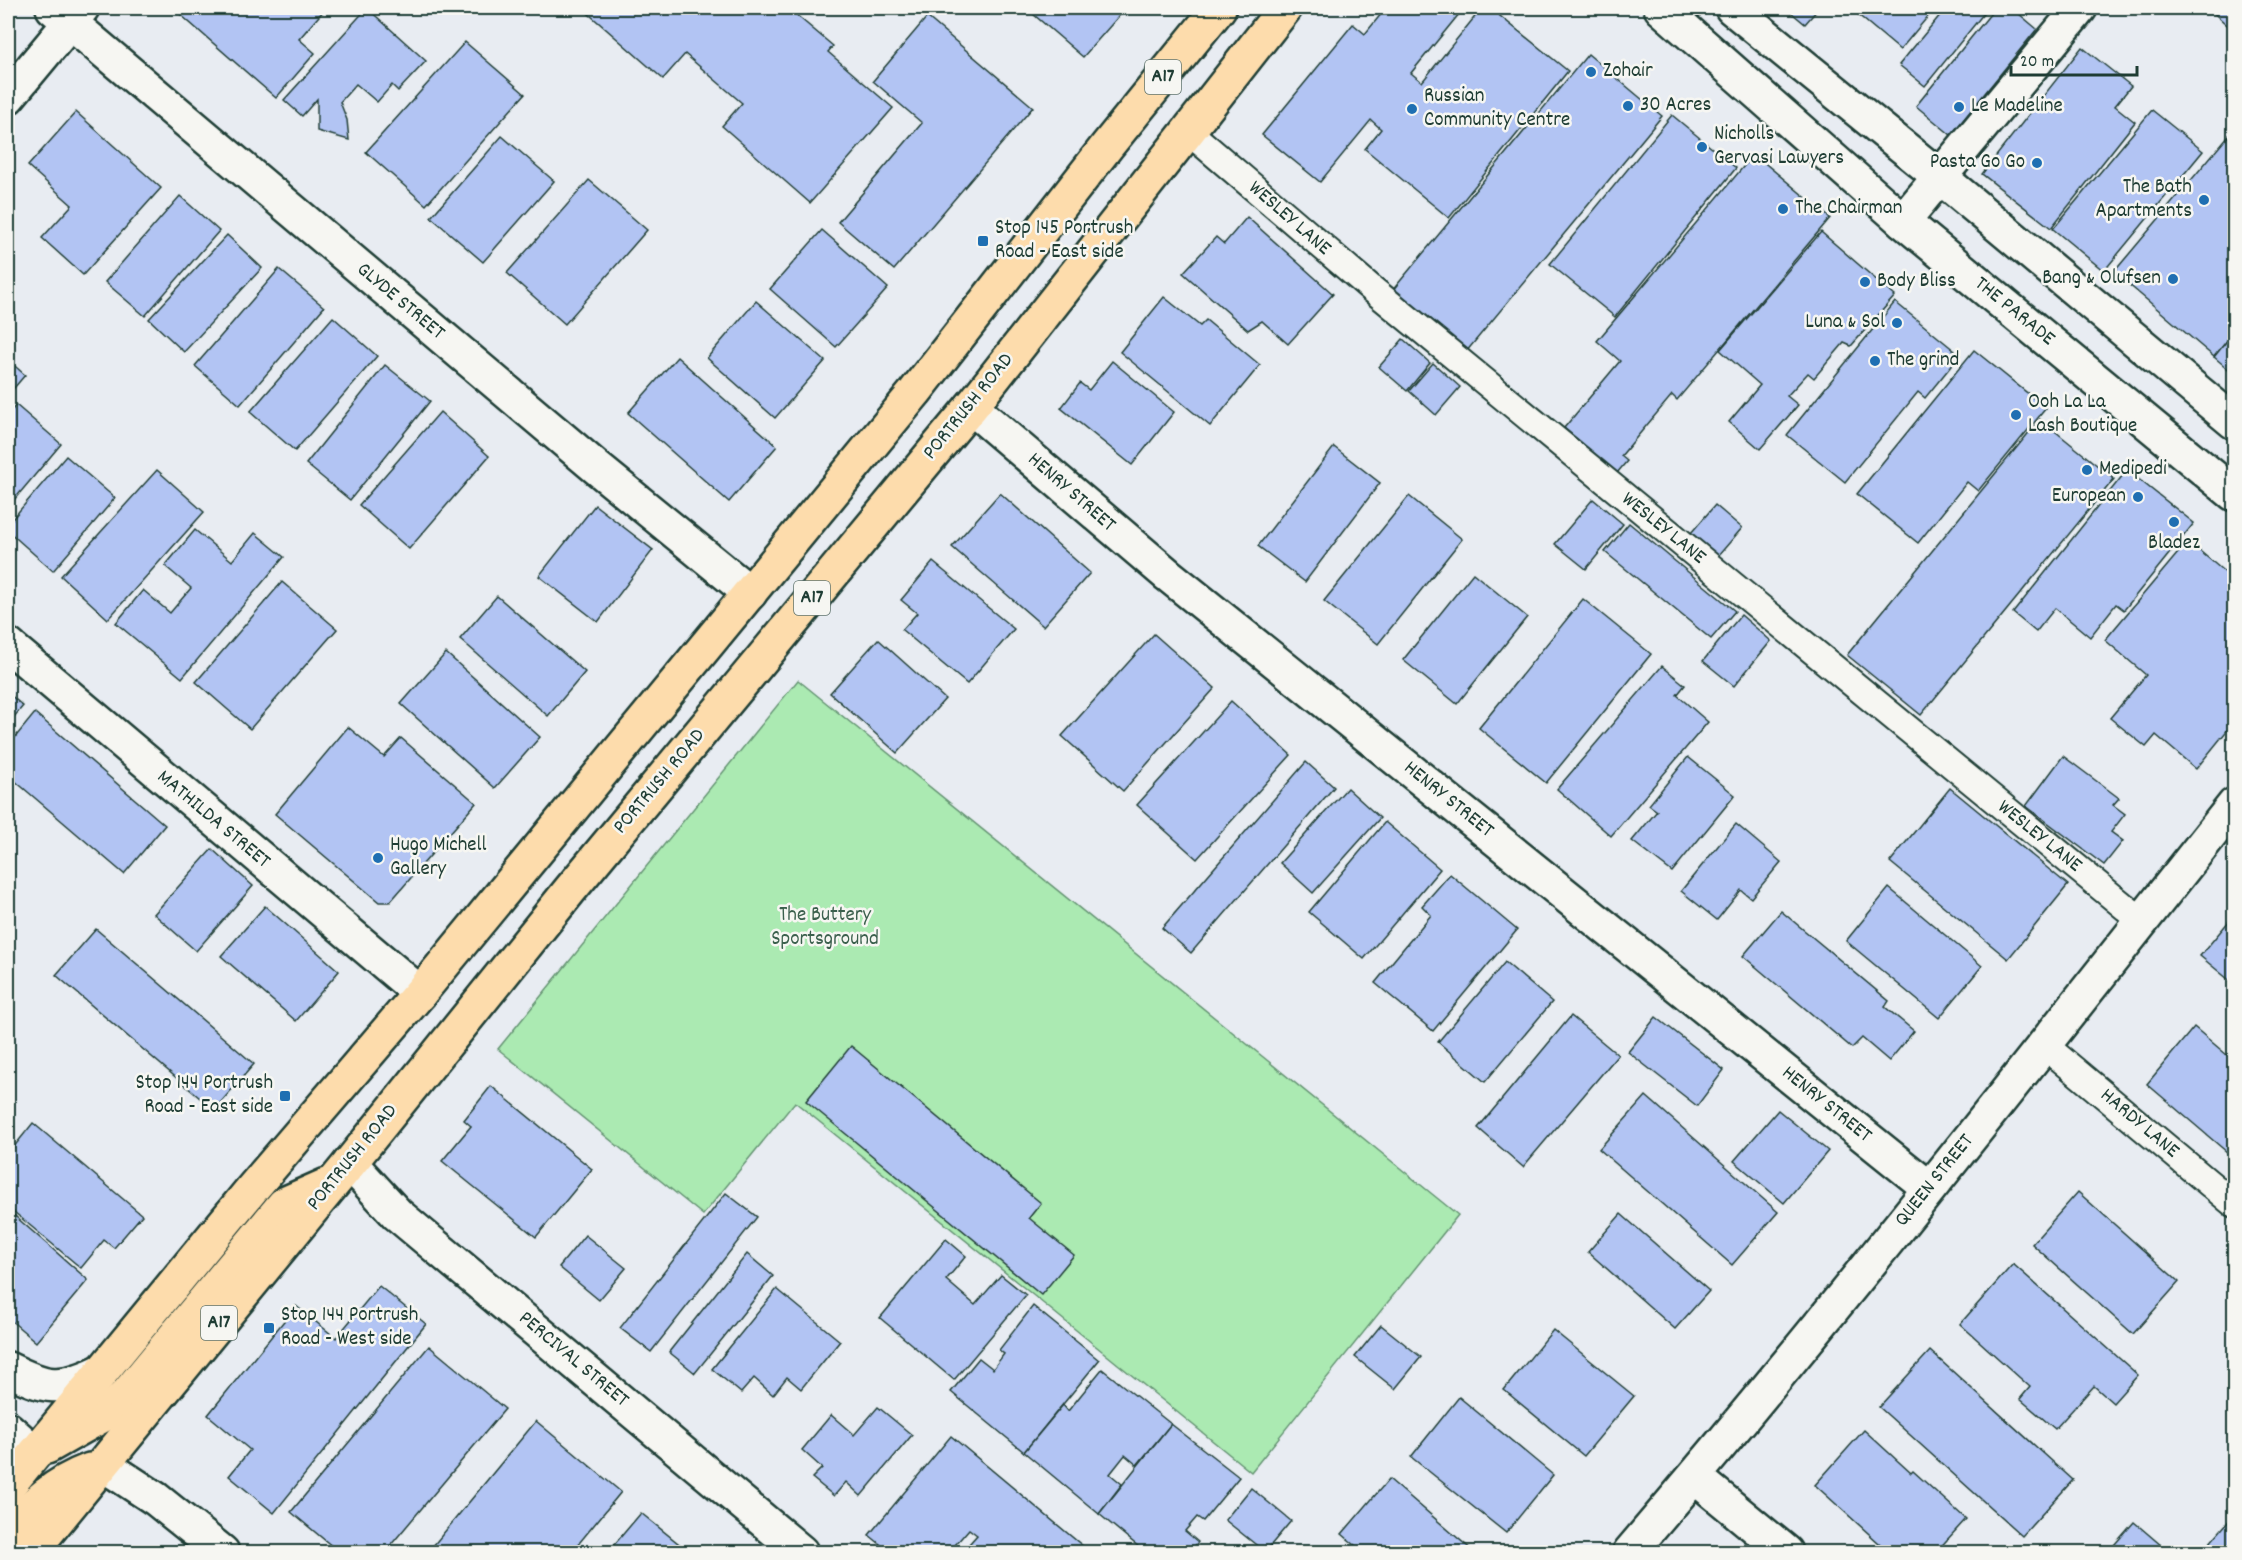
<svg xmlns="http://www.w3.org/2000/svg" width="2242" height="1560" font-family="Dekko,sans-serif">
	<style>
		.green { fill: #abeab2; stroke: #659473; stroke-width: 1.5 }
		.building { fill: #b2c4f3; stroke: #1f3d34; stroke-width: 1.5 }
		.lines { fill: none; stroke-linecap: round; stroke-linejoin: round }
		.service-casing { stroke: #1f3d34; stroke-width: 30 }
		.minor-casing { stroke: #1f3d34; stroke-width: 38 }
		.secondary-casing { stroke: #1f3d34; stroke-width: 38 }
		.trunk-casing { stroke: #1f3d34; stroke-width: 38 }
		.service { stroke: #f6f6f2; stroke-width: 26 }
		.minor { stroke: #f6f6f2; stroke-width: 33 }
		.secondary { stroke: #f6f6f2; stroke-width: 33 }
		.trunk { stroke: #fddcac; stroke-width: 33 }
		.poi-dot { fill: #1f6fb2; stroke: #f6f6f2; stroke-width: 2 }
		.labels { text-anchor: middle; dominant-baseline: central; stroke-width: 5; stroke-linejoin: round; paint-order: stroke }
		.shield { fill: #f6f6f2; stroke: #60746d; stroke-width: 1.5 }
		.shield-label { font-size: 20px; font-weight: bold; fill: #1f3d34 }
		.poi-label { font-size: 21px; fill: #1f3d34; stroke: #f6f6f2; text-anchor: start }
		.street-label { font-size: 21px; fill: #1f3d34; stroke: #f6f6f2 }
		.park-label { font-size: 21px; fill: #3b604d; stroke: #f6f6f2 }
	</style>
	<rect width="100%" height="100%" fill="#e8ecf2"/>
	<filter id="ink" filterUnits="userSpaceOnUse"><feTurbulence type="fractalNoise" baseFrequency=".0167" numOctaves="2"/><feDisplacementMap in="SourceGraphic" scale="12" xChannelSelector="R" yChannelSelector="G"/><feConvolveMatrix kernelMatrix="1 2 1 2 8 2 1 2 1" color-interpolation-filters="sRGB"/></filter>
	<g filter="url(#ink)">
		<polygon class="green" points="798,680 1458,1215 1251,1472 795,1102 703,1215 498,1049"/>
		<g class="building">
			<polygon points="173,8 324,8 325,9 299,39 315,53 276,98"/>
			<polygon points="367,8 426,61 398,91 392,85 377,102 356,84 340,102 347,120 349,140 317,131 317,99 302,116 284,100"/>
			<polygon points="582,8 788,8 833,46 828,52 893,108 810,203 722,126 742,103 685,54 663,79"/>
			<polygon points="1026,8 1126,8 1083,57"/>
			<polygon points="1386,8 1464,8 1411,73 1422,82 1482,8 1490,8 1568,71 1449,218 1365,149 1381,129 1371,120 1320,182 1262,135 1353,24 1365,34"/>
			<polygon points="1786,8 1819,8 1805,24"/>
			<polygon points="1850,8 1935,8 1900,50"/>
			<polygon points="1946,8 1988,8 1925,86 1899,65"/>
			<polygon points="1995,8 2012,8 2037,29 1951,135 1916,106"/>
			<polygon points="2208,8 2234,8 2234,31"/>
			<polygon points="927,17 1033,107 894,270 838,222 922,123 873,81"/>
			<polygon points="465,42 525,94 426,205 366,152"/>
			<polygon points="2082,47 2131,86 2115,106 2135,122 2051,228 1982,174"/>
			<polygon points="1588,54 1662,116 1461,358 1387,297"/>
			<polygon points="2152,110 2203,151 2104,271 2053,229"/>
			<polygon points="76,112 161,188 83,275 42,238 72,205 28,166"/>
			<polygon points="1672,115 1736,168 1615,317 1550,264"/>
			<polygon points="2234,129 2234,332 2214,357 2114,272"/>
			<polygon points="502,136 554,181 483,262 431,217"/>
			<polygon points="1754,154 1830,218 1677,400 1672,395 1621,456 1627,461 1617,473 1564,428 1620,361 1597,341"/>
			<polygon points="589,180 647,230 565,324 507,273"/>
			<polygon points="180,196 219,231 145,316 105,282"/>
			<polygon points="1247,217 1333,294 1288,344 1262,321 1248,330 1183,273 1216,237 1224,244"/>
			<polygon points="822,230 888,288 836,347 770,289"/>
			<polygon points="1821,232 1895,296 1851,346 1844,343 1814,378 1808,373 1787,396 1798,405 1760,449 1729,422 1760,385 1720,350"/>
			<polygon points="227,235 262,268 184,352 149,319"/>
			<polygon points="279,269 324,307 240,405 195,366"/>
			<polygon points="1164,297 1200,326 1206,320 1260,365 1210,426 1120,352"/>
			<polygon points="756,301 825,361 775,418 707,358"/>
			<polygon points="1895,302 1960,355 1925,398 1918,392 1845,482 1787,435"/>
			<polygon points="333,317 377,356 295,451 250,412"/>
			<polygon points="2234,332 2234,374 2214,357"/>
			<polygon points="1403,339 1430,363 1407,391 1379,367"/>
			<polygon points="1974,350 2046,408 1978,491 1967,482 1918,543 1857,494"/>
			<polygon points="677,357 777,446 729,502 628,413"/>
			<polygon points="8,360 25,375 8,395"/>
			<polygon points="1112,361 1174,412 1132,465 1061,408 1080,383 1089,390"/>
			<polygon points="1433,363 1460,387 1436,415 1409,391"/>
			<polygon points="385,365 430,401 350,500 306,464"/>
			<polygon points="16,405 61,444 8,507 8,415"/>
			<polygon points="440,412 489,456 409,549 359,505"/>
			<polygon points="2040,419 2114,479 1921,715 1847,655"/>
			<polygon points="1334,447 1380,483 1305,582 1258,546"/>
			<polygon points="66,456 115,498 53,571 8,531 8,524"/>
			<polygon points="157,470 204,512 108,619 61,576"/>
			<polygon points="2127,470 2194,523 2124,610 2116,604 2090,637 2055,608 2036,632 2013,613"/>
			<polygon points="1000,493 1090,573 1043,626 952,547"/>
			<polygon points="1409,496 1462,539 1378,644 1324,601"/>
			<polygon points="1593,499 1623,524 1586,569 1555,544"/>
			<polygon points="595,505 653,550 598,622 539,576"/>
			<polygon points="1715,505 1742,528 1718,556 1691,533"/>
			<polygon points="1629,523 1735,611 1711,639 1605,552"/>
			<polygon points="195,530 232,561 255,533 284,557 182,678 116,623 143,590 170,613 191,588 165,566"/>
			<polygon points="2188,541 2234,580 2234,722 2196,769 2156,735 2146,747 2110,718 2146,675 2105,640"/>
			<polygon points="933,562 1014,629 967,684 902,630 917,613 901,600"/>
			<polygon points="1473,573 1527,617 1457,704 1403,660"/>
			<polygon points="282,582 337,629 250,729 196,682"/>
			<polygon points="497,596 585,672 548,716 460,639"/>
			<polygon points="1583,599 1651,654 1546,783 1479,728"/>
			<polygon points="1741,615 1771,641 1734,686 1703,661"/>
			<polygon points="1154,634 1215,688 1123,791 1062,736"/>
			<polygon points="878,639 945,699 897,753 830,693"/>
			<polygon points="446,653 540,737 495,788 401,704"/>
			<polygon points="1662,666 1685,685 1677,695 1708,722 1611,836 1557,789"/>
			<polygon points="8,693 23,706 8,724"/>
			<polygon points="1231,701 1291,755 1197,859 1137,805"/>
			<polygon points="35,713 165,825 124,874 8,775 8,746"/>
			<polygon points="348,727 384,757 401,738 476,803 390,902 379,902 275,814"/>
			<polygon points="2063,756 2119,798 2113,805 2125,814 2111,832 2123,841 2104,865 2026,806"/>
			<polygon points="1688,757 1735,795 1672,872 1632,841 1657,811 1649,805"/>
			<polygon points="1306,762 1334,787 1191,953 1162,928"/>
			<polygon points="1347,788 1380,818 1313,893 1280,863"/>
			<polygon points="1950,788 2068,885 2008,959 1890,862"/>
			<polygon points="1385,822 1440,869 1364,959 1309,912"/>
			<polygon points="1736,824 1781,862 1751,898 1741,890 1717,920 1681,891"/>
			<polygon points="212,849 253,886 196,951 154,914"/>
			<polygon points="1450,874 1517,930 1433,1031 1375,983 1431,915 1422,906"/>
			<polygon points="1889,888 1982,966 1939,1018 1846,941"/>
			<polygon points="265,906 339,971 296,1021 221,956"/>
			<polygon points="1781,911 1889,1001 1885,1007 1914,1031 1889,1061 1862,1038 1852,1048 1743,956"/>
			<polygon points="2234,915 2234,984 2200,956"/>
			<polygon points="96,929 254,1064 214,1110 56,975"/>
			<polygon points="1505,962 1552,1002 1485,1082 1438,1042"/>
			<polygon points="1571,1016 1618,1055 1523,1167 1478,1128"/>
			<polygon points="1656,1017 1724,1070 1697,1106 1628,1052"/>
			<polygon points="2194,1027 2234,1061 2234,1145 2228,1153 2147,1084"/>
			<polygon points="851,1046 1041,1203 1029,1218 1074,1255 1041,1295 806,1101"/>
			<polygon points="491,1086 592,1169 536,1237 442,1161 471,1126 464,1120"/>
			<polygon points="1646,1096 1778,1212 1732,1265 1599,1149"/>
			<polygon points="1778,1110 1828,1151 1784,1203 1734,1161"/>
			<polygon points="33,1123 142,1215 114,1248 104,1240 81,1268 8,1207 8,1154"/>
			<polygon points="2078,1192 2179,1282 2133,1334 2032,1244"/>
			<polygon points="726,1193 757,1217 651,1352 620,1328"/>
			<polygon points="8,1210 88,1280 36,1342 8,1318"/>
			<polygon points="1621,1214 1709,1291 1675,1329 1588,1252"/>
			<polygon points="585,1235 626,1268 599,1300 559,1267"/>
			<polygon points="946,1239 966,1256 946,1280 975,1305 1001,1275 1026,1295 954,1380 880,1318"/>
			<polygon points="747,1254 773,1276 695,1373 669,1352"/>
			<polygon points="2013,1264 2138,1375 2113,1403 2094,1386 2055,1429 2020,1399 2030,1387 1960,1324"/>
			<polygon points="379,1286 426,1324 274,1513 229,1476 250,1450 208,1415 296,1306 336,1338"/>
			<polygon points="777,1289 840,1341 801,1389 787,1377 773,1395 754,1378 741,1393 712,1369"/>
			<polygon points="1033,1306 1099,1360 1024,1452 951,1392 979,1358 993,1369 1004,1354 999,1350"/>
			<polygon points="1381,1325 1421,1357 1395,1389 1355,1357"/>
			<polygon points="1553,1330 1634,1396 1584,1456 1504,1390"/>
			<polygon points="429,1346 505,1409 385,1552 339,1552 291,1512"/>
			<polygon points="1930,1351 2073,1480 2022,1536 1879,1407"/>
			<polygon points="1102,1369 1171,1424 1137,1465 1125,1455 1110,1474 1122,1484 1099,1514 1024,1452 1063,1405 1068,1411"/>
			<polygon points="1459,1397 1553,1475 1506,1533 1411,1457"/>
			<polygon points="878,1407 912,1435 861,1496 846,1482 834,1496 812,1478 822,1468 802,1450 831,1415 854,1435"/>
			<polygon points="536,1421 621,1492 575,1548 581,1552 428,1552"/>
			<polygon points="1171,1424 1239,1477 1203,1521 1197,1517 1185,1531 1198,1542 1190,1552 1145,1552 1099,1514"/>
			<polygon points="1864,1430 1911,1473 1913,1471 1966,1519 1936,1552 1889,1552 1815,1485"/>
			<polygon points="951,1436 1090,1552 962,1552 977,1535 969,1529 949,1552 890,1552 869,1535"/>
			<polygon points="1389,1479 1474,1552 1363,1552 1342,1534"/>
			<polygon points="1251,1488 1291,1521 1265,1552 1225,1520"/>
			<polygon points="641,1513 689,1552 608,1552"/>
			<polygon points="2234,1515 2234,1552 2202,1552"/>
			<polygon points="2134,1522 2169,1552 2108,1552"/>
		</g>
		<g class="lines">
			<defs>
				<g id="service">
					<polyline points="1189,132 1372,289 2142,921"/>
					<polyline points="2043,1044 2234,1204"/>
				</g>
				<g id="minor">
					<polyline points="53,8 597,468 750,593"/>
					<polyline points="8,97 82,8"/>
					<polyline points="1903,221 2080,8"/>
					<polyline points="971,407 1168,575 1929,1188"/>
					<polyline points="8,645 420,993"/>
					<polyline points="350,1163 397,1214 801,1552"/>
					<path d="M 8,1369 C 46,1388 60,1391 100,1372"/>
					<polyline points="8,1429 35,1453"/>
					<polyline points="104,1465 156,1499 222,1552"/>
					<polyline points="1695,1477 1786,1552"/>
					<path d="M 1630,1552 C 1838,1309 2035,1056 2234,805"/>
				</g>
				<g id="secondary">
					<polyline points="1661,8 1903,221 2234,494"/>
					<polyline points="1732,8 1940,177 2234,422"/>
				</g>
				<g id="trunk">
					<polyline points="47,1447 107,1413 127,1394 284,1204 327,1185"/>
					<polyline points="8,1486 252,1189 420,993 915,392 1107,146 1219,8"/>
					<path d="M 8,1533 C 31,1505 55,1483 90,1470"/>
					<polyline points="31,1552 350,1163 570,890 971,407 1285,8"/>
				</g>
			</defs>
			<use href="#service" class="service-casing"/>
			<use href="#minor" class="minor-casing"/>
			<use href="#secondary" class="secondary-casing"/>
			<use href="#trunk" class="trunk-casing"/>
			<use href="#service" class="service"/>
			<use href="#minor" class="minor"/>
			<use href="#secondary" class="secondary"/>
			<use href="#trunk" class="trunk"/>
		</g>
	</g>
	<g class="poi-dot">
		<circle cx="1591" cy="72" r="6"/>
		<circle cx="1628" cy="106" r="6"/>
		<circle cx="1959" cy="107" r="6"/>
		<circle cx="1412" cy="109" r="6"/>
		<circle cx="1702" cy="147" r="6"/>
		<circle cx="2037" cy="163" r="6"/>
		<circle cx="2204" cy="200" r="6"/>
		<circle cx="1783" cy="209" r="6"/>
		<rect x="977" y="235" width="12" height="12" rx="3"/>
		<circle cx="2173" cy="279" r="6"/>
		<circle cx="1865" cy="282" r="6"/>
		<circle cx="1897" cy="323" r="6"/>
		<circle cx="1875" cy="361" r="6"/>
		<circle cx="2016" cy="415" r="6"/>
		<circle cx="2087" cy="470" r="6"/>
		<circle cx="2138" cy="497" r="6"/>
		<circle cx="2174" cy="522" r="6"/>
		<circle cx="378" cy="858" r="6"/>
		<rect x="279" y="1090" width="12" height="12" rx="3"/>
		<rect x="263" y="1322" width="12" height="12" rx="3"/>
	</g>
	<g class="labels">
		<g class="shield">
			<rect x="1145" y="60" width="36" height="34" rx="4.5"/>
			<rect x="794" y="581" width="36" height="34" rx="4.5"/>
			<rect x="201" y="1306" width="36" height="34" rx="4.5"/>
		</g>
		<g class="shield-label">
			<text x="1163" y="77">A17</text>
			<text x="812" y="598">A17</text>
			<text x="219" y="1323">A17</text>
		</g>
		<g class="poi-label">
			<text x="1603" y="72">Zohair</text>
			<text x="1424" y="97">Russian<tspan x="1424" dy="24">Community Centre</tspan></text>
			<text x="1640" y="106">30 Acres</text>
			<text x="1971" y="107">Le Madeline</text>
			<text x="1714" y="135">Nicholls<tspan x="1714" dy="24">Gervasi Lawyers</tspan></text>
			<text x="2025" y="163" text-anchor="end">Pasta Go Go</text>
			<text x="2192" y="188" text-anchor="end">The Bath<tspan x="2192" dy="24">Apartments</tspan></text>
			<text x="1795" y="209">The Chairman</text>
			<text x="995" y="229">Stop 145 Portrush<tspan x="995" dy="24">Road - East side</tspan></text>
			<text x="2161" y="279" text-anchor="end">Bang &amp; Olufsen</text>
			<text x="1877" y="282">Body Bliss</text>
			<text x="1885" y="323" text-anchor="end">Luna &amp; Sol</text>
			<text x="1887" y="361">The grind</text>
			<text x="2028" y="403">Ooh La La<tspan x="2028" dy="24">Lash Boutique</tspan></text>
			<text x="2099" y="470">Medipedi</text>
			<text x="2126" y="497" text-anchor="end">European</text>
			<text x="2174" y="544" text-anchor="middle">Bladez</text>
			<text x="390" y="846">Hugo Michell<tspan x="390" dy="24">Gallery</tspan></text>
			<text x="273" y="1084" text-anchor="end">Stop 144 Portrush<tspan x="273" dy="24">Road - East side</tspan></text>
			<text x="281" y="1316">Stop 144 Portrush<tspan x="281" dy="24">Road - West side</tspan></text>
		</g>
		<g class="street-label">
			<text transform="translate(1289 219) rotate(41)">WESLEY LANE</text>
			<text transform="translate(400 302) rotate(40)">GLYDE STREET</text>
			<text transform="translate(2014 312) rotate(39)">THE PARADE</text>
			<text transform="translate(969 407) rotate(-51)">PORTRUSH ROAD</text>
			<text transform="translate(1071 493) rotate(41)">HENRY STREET</text>
			<text transform="translate(1663 529) rotate(39)">WESLEY LANE</text>
			<text transform="translate(660 782) rotate(-50)">PORTRUSH ROAD</text>
			<text transform="translate(1448 800) rotate(39)">HENRY STREET</text>
			<text transform="translate(213 820) rotate(40)">MATHILDA STREET</text>
			<text transform="translate(2039 837) rotate(39)">WESLEY LANE</text>
			<text transform="translate(1826 1105) rotate(39)">HENRY STREET</text>
			<text transform="translate(2139 1124) rotate(40)">HARDY LANE</text>
			<text transform="translate(353 1158) rotate(-51)">PORTRUSH ROAD</text>
			<text transform="translate(1935 1181) rotate(-51)">QUEEN STREET</text>
			<text transform="translate(573 1360) rotate(40)">PERCIVAL STREET</text>
		</g>
		<g class="park-label">
			<text x="825" y="916">The Buttery<tspan x="825" dy="24">Sportsground</tspan></text>
		</g>
	</g>
	<rect width="2242" height="1560" fill="none" stroke="#f6f6f2" stroke-width="30"/>
	<rect x="15" y="15" width="2212" height="1530" fill="none" stroke="#1f3d34" stroke-width="2" filter="url(#ink)"/>
	<path d="M2011 66v9h126v-9" fill="none" stroke="#1f3d34" stroke-width="3"/>
	<text x="2020" y="66" font-size="18" fill="#1f3d34" stroke="#f6f6f2" stroke-width="4.5" paint-order="stroke">20 m</text>
</svg>
